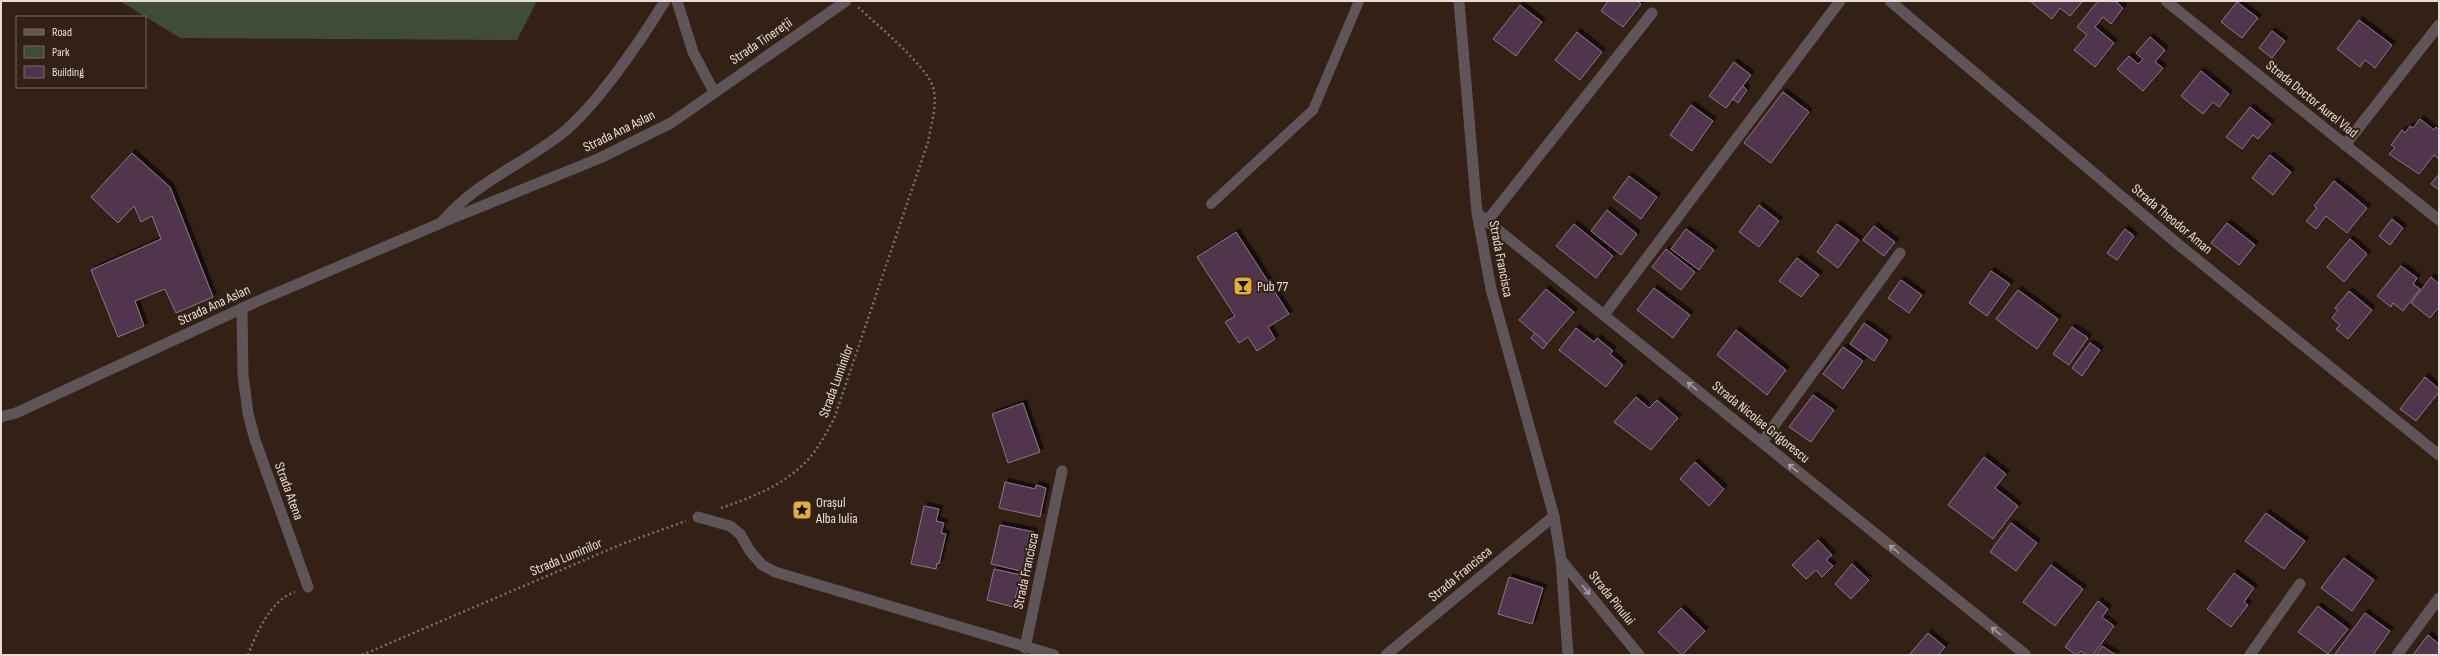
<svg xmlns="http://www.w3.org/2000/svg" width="2440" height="656" font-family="'Sofia Sans Condensed',sans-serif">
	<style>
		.green { fill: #3f4d36 }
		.building { fill: #51344e; stroke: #8a7788; filter: url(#shadow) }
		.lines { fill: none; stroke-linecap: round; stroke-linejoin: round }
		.path { stroke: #7e6f64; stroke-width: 2.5; stroke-dasharray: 2 3; stroke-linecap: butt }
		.service { stroke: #5f5458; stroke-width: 10 }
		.minor { stroke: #5f5458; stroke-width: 11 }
		.oneway { stroke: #aa9f9c }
		.labels { text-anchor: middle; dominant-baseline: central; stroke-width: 4; stroke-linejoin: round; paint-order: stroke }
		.street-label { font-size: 14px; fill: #e8dcd4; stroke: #322114 }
		.poi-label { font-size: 14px; fill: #e8dcd4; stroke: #322114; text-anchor: start }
	</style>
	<defs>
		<filter id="shadow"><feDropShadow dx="3.5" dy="-3.5" stdDeviation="0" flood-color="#0009"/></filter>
	</defs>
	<rect width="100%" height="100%" fill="#322114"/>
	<polygon class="green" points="120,1 537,1 517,40 180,38"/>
	<g class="building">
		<polygon points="1608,1 1637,1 1641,4 1623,27 1601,11"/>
		<polygon points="2030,1 2083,1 2070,16 2060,8 2052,19"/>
		<polygon points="2098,1 2115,1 2123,8 2111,24 2103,17 2095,27 2114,43 2095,67 2074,50 2087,35 2077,27"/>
		<polygon points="2237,2 2258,18 2242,38 2221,22"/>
		<polygon points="1520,5 1542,22 1516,56 1493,39"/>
		<polygon points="2359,20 2392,45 2375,68 2365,60 2360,67 2337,49"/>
		<polygon points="2272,31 2285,41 2272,58 2259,48"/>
		<polygon points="1577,32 1602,52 1580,80 1555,60"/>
		<polygon points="2150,37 2165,50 2155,62 2163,68 2143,91 2117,69 2129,56 2138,64 2143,59 2136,53"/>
		<polygon points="1734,62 1751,75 1726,108 1709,96"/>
		<polygon points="2201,71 2229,94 2219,107 2213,102 2203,114 2181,96"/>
		<polygon points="1743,86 1747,90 1738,103 1733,99"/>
		<polygon points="1783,92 1809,112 1771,163 1744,143"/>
		<polygon points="1691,105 1713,121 1692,151 1670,135"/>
		<polygon points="2250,107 2271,124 2258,139 2253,135 2242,149 2226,137"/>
		<polygon points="2420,119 2434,130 2436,127 2439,130 2439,159 2434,155 2419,174 2389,154 2395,148 2391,145 2402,130 2405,133 2410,126 2413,128"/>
		<polygon points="132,153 170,187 213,297 176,313 165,289 135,301 144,326 118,337 91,270 161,239 152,216 141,222 134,206 118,223 91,197"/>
		<polygon points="2270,155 2291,172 2273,195 2252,178"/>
		<polygon points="2439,174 2439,190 2431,184"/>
		<polygon points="1629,176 1657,197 1641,219 1613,198"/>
		<polygon points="2334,181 2367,208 2347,233 2326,216 2316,229 2306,221 2317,208 2314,206"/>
		<polygon points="1759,205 1779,221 1759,247 1739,232"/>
		<polygon points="1607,210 1637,234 1621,255 1591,231"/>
		<polygon points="2392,219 2403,228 2390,245 2379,236"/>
		<polygon points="2227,223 2255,245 2239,265 2211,243"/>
		<polygon points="1574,224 1613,256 1596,278 1556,246"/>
		<polygon points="1837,224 1859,240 1838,268 1817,252"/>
		<polygon points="1874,226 1895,242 1884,256 1863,240"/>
		<polygon points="1686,229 1714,250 1699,270 1671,249"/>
		<polygon points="2125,229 2134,236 2117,260 2107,253"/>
		<polygon points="1236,232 1289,314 1268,327 1275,339 1257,351 1248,337 1239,343 1225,322 1235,316 1197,257"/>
		<polygon points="2350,239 2367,254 2344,282 2327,267"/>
		<polygon points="1666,249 1695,272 1681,290 1652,267"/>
		<polygon points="1797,258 1819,275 1801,297 1779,281"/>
		<polygon points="2401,266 2417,278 2413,284 2420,289 2403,311 2393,303 2391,307 2377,296"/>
		<polygon points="1991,271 2010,284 1987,316 1969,303"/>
		<polygon points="2431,277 2439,284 2439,307 2430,318 2411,303"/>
		<polygon points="1901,280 1922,295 1909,313 1888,298"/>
		<polygon points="1654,288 1690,315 1673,338 1637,310"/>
		<polygon points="1546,289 1574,312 1547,344 1519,320"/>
		<polygon points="2018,290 2058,319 2037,349 1996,319"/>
		<polygon points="2349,291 2372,310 2348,339 2336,329 2340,325 2332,318 2338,310 2335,308"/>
		<polygon points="1864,323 1888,340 1874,361 1850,344"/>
		<polygon points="2072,327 2088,338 2069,365 2053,354"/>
		<polygon points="1576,328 1594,342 1597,338 1613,351 1610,354 1623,365 1606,387 1559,350"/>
		<polygon points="1736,330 1786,370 1767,395 1717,355"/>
		<polygon points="1535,333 1547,344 1543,349 1531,338"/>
		<polygon points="2090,343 2100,350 2082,376 2072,368"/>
		<polygon points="1843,347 1863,361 1843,389 1823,374"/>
		<polygon points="2425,377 2439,389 2439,392 2416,421 2400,409"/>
		<polygon points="1813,395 1834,410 1811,442 1789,427"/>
		<polygon points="1636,397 1649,408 1657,400 1678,418 1651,450 1614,422"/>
		<polygon points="1023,403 1040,452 1008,463 992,414"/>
		<polygon points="1984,457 2006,474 1995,488 2018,506 1993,539 1948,505"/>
		<polygon points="1695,462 1724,489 1709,506 1680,479"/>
		<polygon points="1005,482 1035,489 1036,485 1046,488 1040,517 999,508"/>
		<polygon points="924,506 939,509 936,521 944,523 941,533 946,534 939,564 937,563 936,569 911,564"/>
		<polygon points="2266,513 2305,541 2284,569 2245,541"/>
		<polygon points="2011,523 2037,543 2016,571 1990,552"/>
		<polygon points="1000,525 1034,532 1025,572 991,564"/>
		<polygon points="1818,540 1832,555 1826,560 1833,566 1822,577 1816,570 1806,579 1792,565"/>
		<polygon points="2344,558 2374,580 2352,611 2321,588"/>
		<polygon points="1852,564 1869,580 1851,599 1835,584"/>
		<polygon points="2051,565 2083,589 2055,626 2023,602"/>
		<polygon points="994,569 1021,575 1013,607 987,600"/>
		<polygon points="2234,573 2254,588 2244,602 2248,605 2231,627 2207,609"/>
		<polygon points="1509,577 1543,588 1532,624 1498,614"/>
		<polygon points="2098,601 2108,609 2102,617 2114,626 2093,655 2086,655 2081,651 2076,655 2065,647"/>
		<polygon points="2318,606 2348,629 2328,654 2298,632"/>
		<polygon points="1681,608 1705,631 1682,655 1658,632"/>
		<polygon points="2365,613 2390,631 2373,655 2337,655 2335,654"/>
		<polygon points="1928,633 1945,647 1938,655 1909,655"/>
		<polygon points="2428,635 2439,644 2439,655 2413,655"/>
		<polygon points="2102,646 2116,655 2096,655"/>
	</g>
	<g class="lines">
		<g class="path">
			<path d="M 721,508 C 756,496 792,482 815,451 C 822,441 828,430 834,419 L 928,142 C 931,125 938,104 933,87 C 926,65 877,25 858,7"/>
			<path d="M 248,655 C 256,634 271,599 295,592"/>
			<polyline points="362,655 622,544 686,521"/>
		</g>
		<polyline class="service" points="1211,204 1313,110 1359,1"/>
		<g class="minor">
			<polyline points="677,1 693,52 714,92"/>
			<polyline points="1459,1 1477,213 1491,289 1554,516 1561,560 1568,655"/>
			<polyline points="1890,1 2179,245 2439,455"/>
			<polyline points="2166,1 2439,220"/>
			<polyline points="2345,145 2439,25"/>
			<polyline points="1477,213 2026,655"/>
			<polyline points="1487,221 1652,13"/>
			<polyline points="443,222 600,158 671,123 846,1"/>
			<polyline points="242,308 243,375 248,413 255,440 308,587"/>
			<polyline points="1604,315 1840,1"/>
			<path d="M 1,417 L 16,413 L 258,301 L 441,223 C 474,183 520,166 560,135 C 596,107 641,40 665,1"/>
			<polyline points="1762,442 1900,253"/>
			<polyline points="698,517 730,526 740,534 750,551 762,565 775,572 1054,655"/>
			<polyline points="1561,560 1639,655"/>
			<polyline points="1025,648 1062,471"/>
			<polyline points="1386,655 1554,516"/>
			<polyline points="2250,655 2300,584"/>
			<polyline points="2397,655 2439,598"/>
		</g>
	</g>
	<defs><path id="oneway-shaft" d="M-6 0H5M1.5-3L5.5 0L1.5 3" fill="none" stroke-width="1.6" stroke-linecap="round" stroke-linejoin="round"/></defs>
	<g class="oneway">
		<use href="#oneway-shaft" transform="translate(1692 386) rotate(-141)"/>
		<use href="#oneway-shaft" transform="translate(1793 468) rotate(-141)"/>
		<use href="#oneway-shaft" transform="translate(1894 549) rotate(-141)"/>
		<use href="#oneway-shaft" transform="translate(1586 590) rotate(51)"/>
		<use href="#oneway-shaft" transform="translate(1996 631) rotate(-141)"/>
	</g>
	<defs>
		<symbol id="bar-square" viewBox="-11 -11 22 22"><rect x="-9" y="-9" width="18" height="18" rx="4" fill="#e4ae35" stroke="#322114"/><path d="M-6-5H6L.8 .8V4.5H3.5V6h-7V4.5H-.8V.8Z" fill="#111"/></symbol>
		<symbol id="sight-square" viewBox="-11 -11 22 22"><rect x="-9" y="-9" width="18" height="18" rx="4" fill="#e4ae35" stroke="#322114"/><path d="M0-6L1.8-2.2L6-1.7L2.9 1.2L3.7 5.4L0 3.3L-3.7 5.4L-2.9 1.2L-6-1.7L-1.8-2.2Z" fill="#111"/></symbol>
	</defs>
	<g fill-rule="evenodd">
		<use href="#bar-square" x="1232" y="275" width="22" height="22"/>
		<use href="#sight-square" x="791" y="499" width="22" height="22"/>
	</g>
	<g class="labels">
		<g class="street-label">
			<text transform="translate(761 41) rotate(-34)">Strada Tinereții</text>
			<text transform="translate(2312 99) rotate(39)">Strada Doctor Aurel Vlad</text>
			<text transform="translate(619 131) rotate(-26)">Strada Ana Aslan</text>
			<text transform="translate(2172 219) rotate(40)">Strada Theodor Aman</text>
			<text transform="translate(1501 259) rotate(79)">Strada Francisca</text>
			<text transform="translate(214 305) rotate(-25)">Strada Ana Aslan</text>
			<text transform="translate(836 381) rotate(-70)">Strada Luminilor</text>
			<text transform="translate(1761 422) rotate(39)">Strada Nicolae Grigorescu</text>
			<text transform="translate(289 491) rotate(70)">Strada Atena</text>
			<text transform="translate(566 557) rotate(-23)">Strada Luminilor</text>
			<text transform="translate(1026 571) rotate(-78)">Strada Francisca</text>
			<text transform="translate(1460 574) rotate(-40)">Strada Francisca</text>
			<text transform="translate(1612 598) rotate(51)">Strada Pinului</text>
		</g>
		<g class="poi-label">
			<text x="1257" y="286">Pub 77</text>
			<text x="816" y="502">Orașul<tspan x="816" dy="16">Alba Iulia</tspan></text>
		</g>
	</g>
	<rect width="2440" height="656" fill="none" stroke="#e8dcd4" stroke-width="4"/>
	<rect x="16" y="16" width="130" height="72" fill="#322114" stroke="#7b6c61"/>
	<rect x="24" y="29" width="20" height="6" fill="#5f5458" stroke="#7b6c61"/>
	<text x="52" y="36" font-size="12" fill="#e8dcd4">Road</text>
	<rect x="24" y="46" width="20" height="12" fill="#3f4d36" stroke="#7b6c61"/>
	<text x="52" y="56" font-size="12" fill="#e8dcd4">Park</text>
	<rect x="24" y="66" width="20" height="12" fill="#51344e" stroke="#7b6c61"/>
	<text x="52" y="76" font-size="12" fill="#e8dcd4">Building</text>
</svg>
